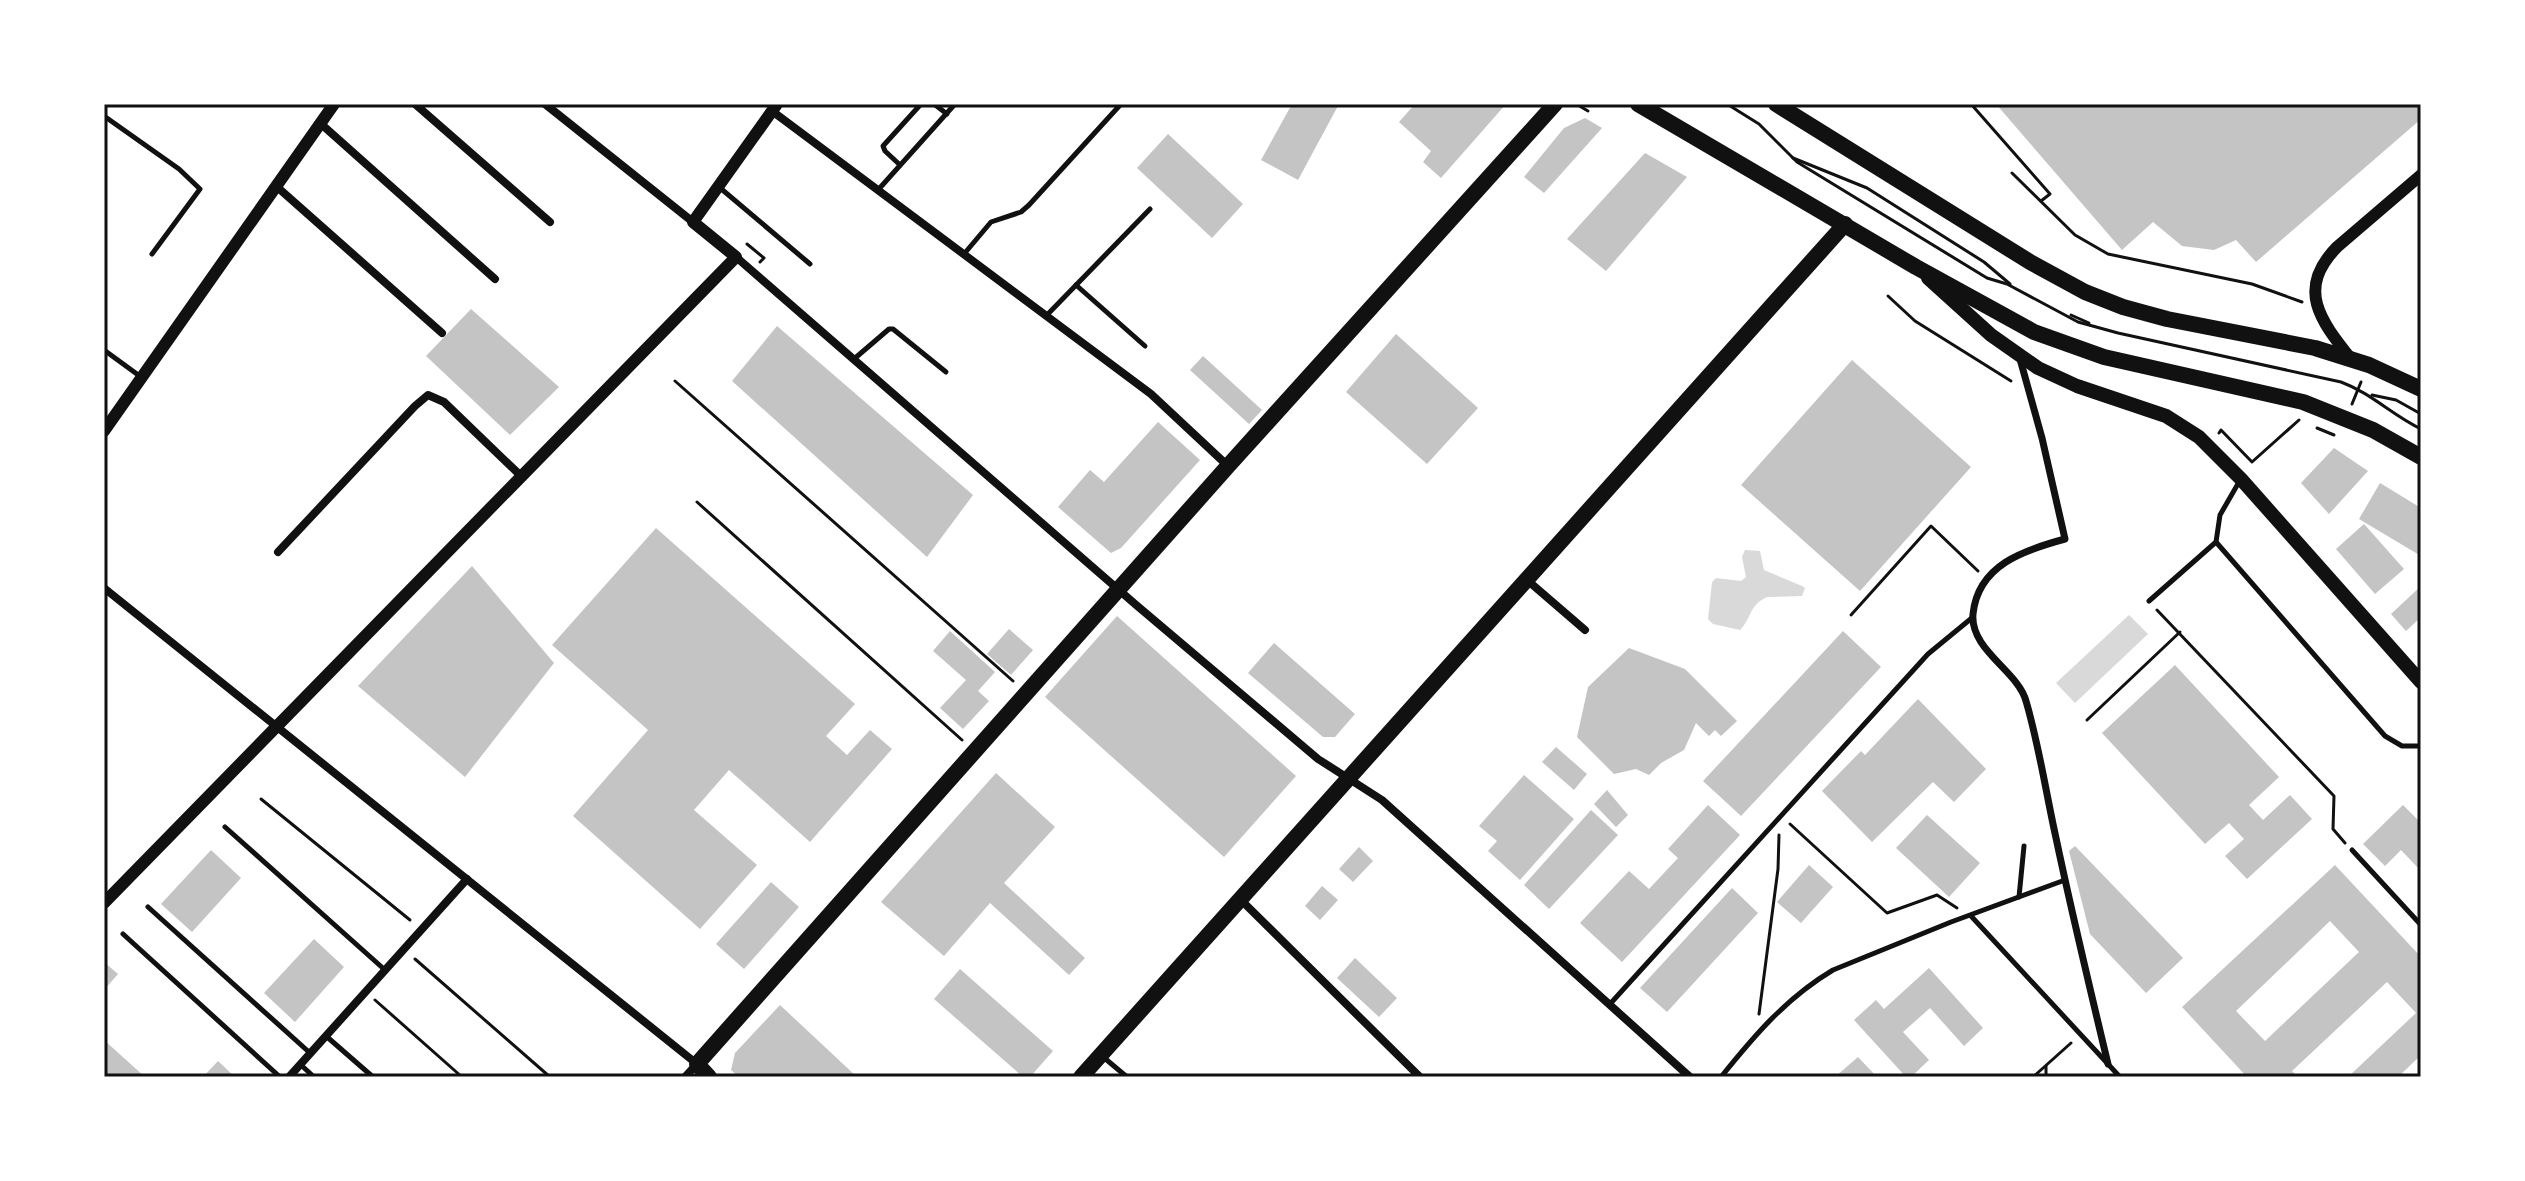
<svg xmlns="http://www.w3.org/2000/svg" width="2525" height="1181" font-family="'Varela Round',sans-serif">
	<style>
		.water { fill: #d9d9d9 }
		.building { fill: #c4c4c4; fill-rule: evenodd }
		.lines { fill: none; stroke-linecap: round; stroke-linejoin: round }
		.path { stroke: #111; stroke-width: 3 }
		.service { stroke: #111; stroke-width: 5 }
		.pedestrian { stroke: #111; stroke-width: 7 }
		.minor { stroke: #111; stroke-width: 8 }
		.tertiary { stroke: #111; stroke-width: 12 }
		.secondary { stroke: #111; stroke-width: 14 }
		.primary { stroke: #111; stroke-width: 16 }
		.neatline { fill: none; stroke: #111; stroke-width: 3 }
	</style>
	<rect width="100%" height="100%" fill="#fff"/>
	<g class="water">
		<path d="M 1745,550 L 1760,551 L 1764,570 L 1802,586 L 1805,588 L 1802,596 L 1767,597 C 1748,606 1752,618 1740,630 L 1713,624 L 1708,619 L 1712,582 L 1716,578 L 1741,581 L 1746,577 L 1742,557 Z"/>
		<polygon points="2129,615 2148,634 2075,703 2056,683"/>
	</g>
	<g class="building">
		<polygon points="1292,104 1339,104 1298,180 1261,160"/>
		<polygon points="1415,104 1506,104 1441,178 1423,162 1431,151 1399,122"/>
		<polygon points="1996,104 2421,104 2421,119 2256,262 2236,240 2214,250 2182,246 2153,222 2122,250"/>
		<polygon points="1585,118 1602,128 1544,193 1524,177 1564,128"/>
		<polygon points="1168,134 1243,204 1212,238 1137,168"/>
		<polygon points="1645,153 1687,177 1606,271 1567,239"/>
		<polygon points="471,309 559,387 510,435 426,356"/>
		<polygon points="777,326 973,495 927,557 732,381"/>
		<polygon points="1396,334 1478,408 1427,464 1346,392"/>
		<polygon points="1203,356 1262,410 1249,424 1190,370"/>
		<polygon points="1852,360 1971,467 1860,591 1741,485"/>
		<polygon points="1158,422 1200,460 1121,548 1111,553 1058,507 1090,470 1104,482"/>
		<polygon points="2334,448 2368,471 2329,514 2301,483"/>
		<polygon points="2380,483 2421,508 2421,556 2359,519"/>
		<polygon points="2364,524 2404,569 2375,594 2336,549"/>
		<polygon points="656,528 855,704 826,736 847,755 870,730 892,749 810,842 729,770 694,810 757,865 700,929 573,816 648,730 552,645"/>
		<polygon points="472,566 554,663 465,777 358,686"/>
		<polygon points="2421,586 2421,617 2406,631 2391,614"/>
		<polygon points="1117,616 1296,776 1224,857 1045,697"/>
		<polygon points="1009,629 1033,650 1011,675 987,654"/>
		<polygon points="950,631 995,672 978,691 989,701 963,729 940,708 966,680 933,651"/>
		<polygon points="1843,631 1881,667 1741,816 1703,781"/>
		<polygon points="1274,643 1355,714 1335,737 1323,737 1248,673"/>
		<polygon points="1629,648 1685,669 1737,721 1721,736 1715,730 1709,736 1696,723 1684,750 1661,763 1649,775 1636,769 1614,774 1577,737 1588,687"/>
		<polygon points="2175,665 2279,777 2249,805 2263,820 2290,795 2312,819 2247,879 2225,856 2244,839 2229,823 2205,844 2102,733"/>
		<polygon points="1918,699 1986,769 1954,802 1933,782 1872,842 1822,791 1861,751 1865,755"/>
		<polygon points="1556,747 1587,774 1574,790 1542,762"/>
		<polygon points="996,773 1055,827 1004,883 1085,958 1069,975 990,903 944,956 881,902"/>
		<polygon points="1524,775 1574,819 1520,880 1488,851 1497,841 1479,826"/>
		<polygon points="1607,790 1628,815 1616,827 1594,804"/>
		<polygon points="1708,805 1740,835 1622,962 1580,923 1629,871 1649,889 1678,858 1668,849"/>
		<polygon points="2403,805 2421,823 2421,871 2401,850 2385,866 2363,844"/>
		<polygon points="1591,810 1618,835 1549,909 1524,885"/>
		<polygon points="1927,815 1980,863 1949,897 1896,848"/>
		<polygon points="2075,846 2183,958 2146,993 2090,934 2069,851"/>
		<polygon points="1359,847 1373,861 1353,882 1339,869"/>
		<polygon points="211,850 241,878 192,932 161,904"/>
		<polygon points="1809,865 1833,887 1801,923 1777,902"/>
		<path d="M 2335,865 L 2421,957 L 2421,1055 L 2398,1077 L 2348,1077 L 2416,1013 L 2387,982 L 2292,1071 L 2298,1077 L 2247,1077 L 2182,1007 ZM 2330,921 L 2359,952 L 2265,1041 L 2236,1011 Z"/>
		<polygon points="771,882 799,907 744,969 716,944"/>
		<polygon points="1322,886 1338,900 1320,920 1305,906"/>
		<polygon points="1732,888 1758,913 1667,1012 1640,988"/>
		<polygon points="314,939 344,967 295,1022 264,993"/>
		<polygon points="1355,958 1397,998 1379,1017 1337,978"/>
		<polygon points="104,962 118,974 104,990"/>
		<polygon points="1929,968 1983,1028 1964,1046 1930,1008 1903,1032 1929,1060 1911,1077 1906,1077 1854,1020 1876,1000 1884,1009"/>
		<polygon points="960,969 1053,1051 1030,1077 1023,1077 934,999"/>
		<polygon points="780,1005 857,1077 739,1077 731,1070 735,1053"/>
		<polygon points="104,1040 145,1077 104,1077"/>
		<polygon points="1858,1057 1877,1077 1835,1077"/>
		<polygon points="218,1061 235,1077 203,1077"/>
	</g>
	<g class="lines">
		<g class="path">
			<polyline points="1576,104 1588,111"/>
			<path d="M 1727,104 L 1759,124 L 1797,162 L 1987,278 L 2007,284 L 2078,322 L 2118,333 L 2341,382 C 2371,393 2392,415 2421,429"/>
			<polyline points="1971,104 2050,194 2041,201"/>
			<polyline points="1793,158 1867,188 1984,262 2010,284"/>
			<polyline points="2012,173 2075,235 2108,254 2252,284 2302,302"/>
			<polyline points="747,244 764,258 760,262"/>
			<polyline points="1888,296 1915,321 2011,381"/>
			<polyline points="2071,315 2089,323"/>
			<polyline points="675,381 1013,681"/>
			<polyline points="2372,395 2396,400 2421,414"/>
			<polyline points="2352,404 2361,382"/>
			<polyline points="2317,428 2334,435"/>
			<polyline points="2219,433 2221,430 2252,462 2299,420"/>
			<polyline points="697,502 962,740"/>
			<polyline points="2157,610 2334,796 2333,829 2345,843"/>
			<polyline points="1851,615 1931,526 1978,571"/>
			<polyline points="2087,720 2180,632"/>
			<polyline points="261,799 410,920"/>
			<polyline points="1790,824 1887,913 1937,895 1957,908"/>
			<polyline points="415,959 550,1077"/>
			<polyline points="375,1000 462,1077"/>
			<polyline points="1759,1014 1778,869 1779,835"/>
			<polyline points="2046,1066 2046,1077"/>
			<polyline points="2033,1077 2071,1043"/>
		</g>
		<g class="service">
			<polyline points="934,104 947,114"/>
			<polyline points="104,116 179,169 200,189 152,254"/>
			<polyline points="900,165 885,151 883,146 921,104"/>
			<polyline points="719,187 810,264"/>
			<polyline points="878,190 955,104"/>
			<polyline points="964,254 991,222 1021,212 1029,205 1121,104"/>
			<polyline points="1076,285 1145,346"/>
			<polyline points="1046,316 1150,209"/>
			<polyline points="104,350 141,377"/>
			<polyline points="854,359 889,329 893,329 946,372"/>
			<polyline points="2216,542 2385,736 2402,746 2421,746"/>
			<polyline points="2149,601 2216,542 2220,515 2239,482"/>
			<polyline points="225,827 385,970"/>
			<polyline points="2352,850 2421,925"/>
			<polyline points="2019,897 2024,846"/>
			<polyline points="148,907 310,1053"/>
			<polyline points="1971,916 2120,1077"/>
			<polyline points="123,934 280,1077"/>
			<polyline points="1610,1004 1928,654 1973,617"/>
			<polyline points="326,1036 373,1077"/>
			<polyline points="1102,1056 1127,1077"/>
			<polyline points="301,1065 314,1077"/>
			<path d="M 1721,1077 C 1754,1036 1786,998 1833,970 L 1951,922 L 2065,880"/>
		</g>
		<path class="pedestrian" d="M 2020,359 L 2042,438 L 2065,539 C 2024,550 1978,565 1973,614 C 1970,650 2018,671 2026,701 C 2039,745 2046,793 2056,838 C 2072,914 2090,989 2108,1064"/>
		<g class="minor">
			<polyline points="415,104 550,222"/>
			<polyline points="545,104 693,222"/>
			<polyline points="772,111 1151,394 1228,466"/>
			<polyline points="320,123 495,279"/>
			<polyline points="276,186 442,333"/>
			<polyline points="736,257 1135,604 1318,759 1382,800 1690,1077"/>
			<polyline points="278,552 415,406 428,395 444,402 521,476"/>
			<polyline points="1527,580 1585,630"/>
			<polyline points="104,588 697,1064 685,1077"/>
			<polyline points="1241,900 1420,1077"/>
			<polyline points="289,1077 467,879"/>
		</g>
		<g class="tertiary">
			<path d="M 2351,359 C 2320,320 2296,289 2337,247 L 2421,175"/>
			<polyline points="104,431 334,104"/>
			<polyline points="104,903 736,257 693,222 777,104"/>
		</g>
		<polyline class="secondary" points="1928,278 1991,335 2038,368 2077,386 2166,416 2199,437 2241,479 2421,682"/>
		<g class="primary">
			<polyline points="1638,104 1916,267 2034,332 2104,357 2303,402 2373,430 2421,457"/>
			<polyline points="1776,104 2030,262 2085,292 2123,307 2167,319 2315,348 2369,365 2421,389"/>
			<polyline points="709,1077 697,1064 1228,466 1555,104"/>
			<polyline points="1081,1077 1845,224"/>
		</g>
	</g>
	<rect width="2525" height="1181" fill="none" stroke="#ffffff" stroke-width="212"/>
	<rect x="106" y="106" width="2313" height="969" class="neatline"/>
</svg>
